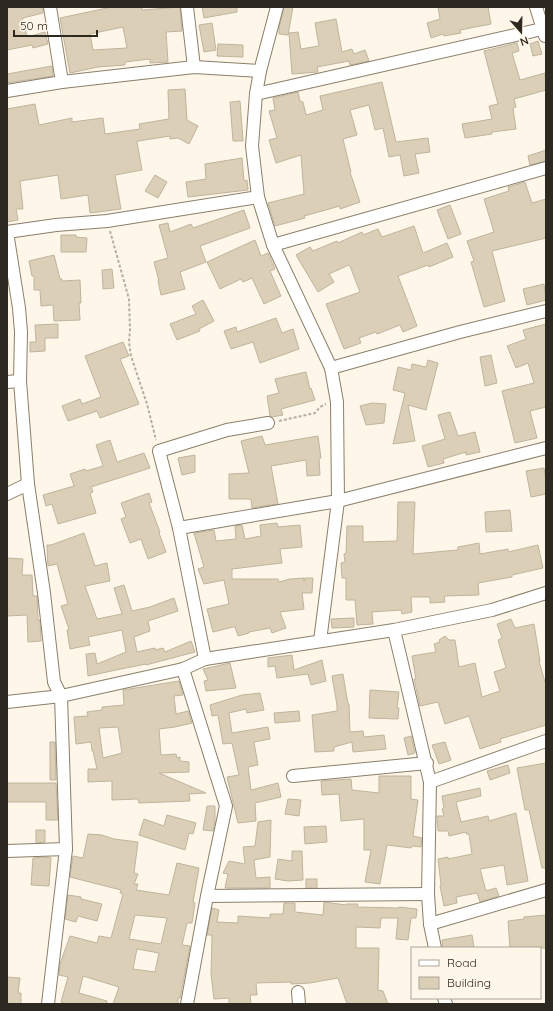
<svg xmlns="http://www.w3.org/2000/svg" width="553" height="1011" font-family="Quicksand,sans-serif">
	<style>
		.building { fill: #dbcfb7; stroke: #bfb49c; fill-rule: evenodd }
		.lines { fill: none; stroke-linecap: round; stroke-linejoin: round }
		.minor-casing { stroke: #8a7f69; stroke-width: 14 }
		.path { stroke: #b5aea1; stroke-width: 2; stroke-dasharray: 3 2; stroke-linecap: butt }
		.minor { stroke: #fff; stroke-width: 12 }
	</style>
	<rect width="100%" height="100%" fill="#fef6e8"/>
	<g class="building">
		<polygon points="7,7 43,7 43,13 23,18 27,37 45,32 48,44 33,48 32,45 7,50"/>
		<path d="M 112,7 L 142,7 L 142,10 L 180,7 L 182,31 L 166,32 L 168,62 L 150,63 L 150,59 L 125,62 L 125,65 L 98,67 L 70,73 L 60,18 ZM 123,27 L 127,48 L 93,50 L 90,34 Z"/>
		<polygon points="202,7 237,7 237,12 204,18"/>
		<polygon points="284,7 293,7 288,35 279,34 279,28"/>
		<polygon points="438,7 488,7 491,24 460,30 461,33 444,36 443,34 431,38 427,23 440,19"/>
		<polygon points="336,19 342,52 352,49 354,54 365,50 369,61 350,65 349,61 317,67 318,72 292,74 289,33 298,32 301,49 319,46 315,23"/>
		<polygon points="212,23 216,50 204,52 199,25"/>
		<polygon points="538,41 542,54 533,56 530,44"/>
		<polygon points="517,43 519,51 512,53 520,80 545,73 546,90 514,99 516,107 513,108 516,129 492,132 492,134 465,138 462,124 492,119 489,106 498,104 484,51"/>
		<polygon points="218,44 243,45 243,57 217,56"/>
		<polygon points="52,66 53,76 7,83 7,74"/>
		<polygon points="382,82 396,142 428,138 430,152 415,154 419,173 404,176 400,155 389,157 383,128 375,130 369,105 350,110 357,135 343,139 351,172 350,172 360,202 340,209 340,206 304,216 305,218 275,226 268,203 304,194 301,155 276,163 269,140 277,138 269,111 275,110 273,98 298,92 300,101 303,102 306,115 323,110 320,96"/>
		<polygon points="185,89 187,120 198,126 189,144 178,138 170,139 170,136 138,141 137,142 142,170 115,175 121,209 90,213 88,195 61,199 58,175 20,181 23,209 16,209 18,220 7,222 7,109 35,104 39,125 72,118 72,122 103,118 105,134 140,129 139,124 169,119 168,90"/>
		<polygon points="240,101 243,141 233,141 230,102"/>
		<polygon points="546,150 546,161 530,165 528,156"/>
		<polygon points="242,158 244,181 247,180 248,190 188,197 186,182 206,179 205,164"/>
		<polygon points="155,175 167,182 158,198 145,191"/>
		<polygon points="525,182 532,203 546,199 546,238 492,251 505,301 484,307 471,262 474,261 467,241 494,232 484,199 509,191 508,187"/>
		<polygon points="450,205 461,234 448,239 437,210"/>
		<polygon points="244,210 250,228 200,246 206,262 180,272 185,289 161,295 158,281 159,281 154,262 168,258 159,225 168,223 170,232 191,224 193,228"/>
		<polygon points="414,226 423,253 447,243 453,257 429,267 428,265 398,276 417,326 403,332 400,325 377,334 376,332 359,338 361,343 344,349 326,304 360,292 350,266 349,265 329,274 334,282 318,292 296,255 310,247 313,251 337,241 338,243 362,232 363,235 378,229 382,237"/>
		<polygon points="61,235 76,235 76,237 87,238 86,252 61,252"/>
		<polygon points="255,240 261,256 268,253 275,269 270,271 281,296 264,304 252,278 243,282 241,279 220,289 207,262"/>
		<polygon points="54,255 60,279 62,279 62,281 80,280 81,303 79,303 80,320 54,321 53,305 41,306 40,290 34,290 34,276 32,276 29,261"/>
		<polygon points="112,269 114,288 103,289 102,270"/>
		<polygon points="544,284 546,300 527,305 523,289"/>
		<polygon points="203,300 214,321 199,329 200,331 177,340 170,324 196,314 192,306"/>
		<polygon points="276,318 282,333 293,329 299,349 260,363 253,342 231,349 224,331 236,327 237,332"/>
		<polygon points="58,324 58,338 45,338 45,351 30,352 30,342 36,342 35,325"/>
		<polygon points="546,324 546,407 530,411 537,438 515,443 502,391 534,383 528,363 516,368 507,346 526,339 523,330"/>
		<polygon points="123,342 129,356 120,359 139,404 100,418 97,411 68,421 62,406 80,399 82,404 101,397 85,356"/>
		<polygon points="491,355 497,383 485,386 480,357"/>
		<polygon points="428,360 438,363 426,410 408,405 415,441 393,444 405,393 393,390 398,367 411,370 412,364 426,367"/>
		<polygon points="306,372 310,389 311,388 315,400 281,409 283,415 272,417 270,416 267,396 279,393 275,379"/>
		<polygon points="372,403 386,404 384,423 366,425 360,406"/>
		<polygon points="450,412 458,436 475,432 480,452 466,455 466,452 443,459 444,463 428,467 422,446 445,439 438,415"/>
		<polygon points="262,436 265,445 318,436 321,458 319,458 320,475 307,476 306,460 271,466 278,504 252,508 251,499 229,499 229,474 249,473 241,441"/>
		<polygon points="110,440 117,462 144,453 150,468 91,487 93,492 90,493 96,513 58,524 52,504 46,506 43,495 74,486 70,474 85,469 86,471 103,466 96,445"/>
		<polygon points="195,455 195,472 182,475 178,458"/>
		<polygon points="544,468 546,481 546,494 531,497 526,471"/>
		<polygon points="149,493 152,502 149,503 160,532 159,533 166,552 148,559 141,539 130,543 121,519 126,517 121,503"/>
		<polygon points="398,502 415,502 413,554 458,550 458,547 479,543 480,554 508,549 508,552 538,545 543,568 512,575 512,577 478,583 479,595 444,596 445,602 430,603 430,597 411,597 412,612 402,614 401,610 372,612 373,624 357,625 355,600 346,600 346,578 342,578 341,563 345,562 344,554 346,553 347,526 363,526 363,542 397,541"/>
		<polygon points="510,510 512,531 486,532 485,512"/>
		<polygon points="277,523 278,527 300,525 302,547 280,549 282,563 232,569 232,579 278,579 279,582 290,579 304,578 304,581 305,578 313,578 312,593 302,593 304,609 280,612 286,628 272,633 270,628 249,632 249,633 238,636 235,627 233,627 213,632 207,609 229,604 224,580 204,584 198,569 204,567 194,533 214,530 216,541 236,539 235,526 242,525 245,539 261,536 260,525"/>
		<polygon points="84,533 95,566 107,563 110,581 85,586 97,619 122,614 114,588 124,585 132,611 150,607 174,598 178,611 148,621 150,631 134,637 137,652 155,648 155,650 163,648 165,652 191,641 195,652 146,665 146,664 121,669 88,676 86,654 95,653 97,664 126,652 122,630 88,637 90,645 70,649 67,630 69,629 61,606 68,604 57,564 48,566 47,545 51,545"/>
		<polygon points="7,558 23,559 22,575 32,575 33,596 37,596 38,620 40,620 41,641 28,642 27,615 7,616"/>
		<polygon points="354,618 354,627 332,628 331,619"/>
		<polygon points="511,619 515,628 534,624 540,661 539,661 545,682 546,682 546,725 500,739 501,742 480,749 469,716 445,724 438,702 420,706 414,679 416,679 412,656 436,652 434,644 440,642 439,640 445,636 449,640 455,640 459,667 475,663 482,697 500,691 494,672 506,668 498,640 502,638 497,624"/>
		<polygon points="292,655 294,670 322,660 326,681 311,685 308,674 277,678 275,666 268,667 268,658"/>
		<polygon points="230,663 236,688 206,691 204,681 208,680 203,669"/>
		<polygon points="343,674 348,704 349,704 350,732 363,731 364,737 384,735 386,749 353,752 352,742 334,747 334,751 315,752 312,715 337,711 337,705 332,676"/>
		<path d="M 179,681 L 183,695 L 174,696 L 176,714 L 188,711 L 192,723 L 175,727 L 159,729 L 161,755 L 176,754 L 177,758 L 180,757 L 180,761 L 189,762 L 189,772 L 159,773 L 206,793 L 189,794 L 190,801 L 139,803 L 138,799 L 112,800 L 112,781 L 88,782 L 88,769 L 97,769 L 93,751 L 92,751 L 91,742 L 76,744 L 74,717 L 88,716 L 87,712 L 102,710 L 102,707 L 124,705 L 123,690 ZM 118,727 L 122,753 L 103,758 L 99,728 Z"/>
		<polygon points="370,690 399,692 397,708 399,708 398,719 369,718"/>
		<polygon points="260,693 264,710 247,713 246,709 229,713 232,733 268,727 270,739 254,742 258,765 248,767 251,790 278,783 281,797 255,803 256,821 238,823 227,777 239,775 232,743 223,744 218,715 212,716 210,705 242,695"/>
		<polygon points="299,711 300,721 275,723 274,713"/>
		<polygon points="411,736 415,753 408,755 404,738"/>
		<polygon points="50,742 55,742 56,780 50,780"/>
		<polygon points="445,742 451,760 439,764 432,745"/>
		<polygon points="546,763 546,868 542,868 529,810 525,810 517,768"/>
		<polygon points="508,765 510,773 490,780 487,771"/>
		<polygon points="379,776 411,776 411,799 418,800 413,836 422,838 421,847 412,846 411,848 387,845 380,884 365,882 371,850 364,850 364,819 341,821 339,794 322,795 321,781 351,779 352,790 379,793"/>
		<polygon points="7,783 56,783 58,820 46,820 46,802 7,802"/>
		<polygon points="480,788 481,796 456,802 461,822 488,816 489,821 516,813 528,881 507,885 504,865 480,869 486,891 496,888 499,896 480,902 477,893 456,897 457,903 444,906 440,886 441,885 438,859 448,857 448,859 472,854 469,834 466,834 466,832 449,836 448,831 438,831 437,816 444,816 442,809 444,808 442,796"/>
		<polygon points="288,799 301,800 299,816 285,814"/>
		<polygon points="207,806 215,806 215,821 213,831 203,830"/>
		<polygon points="167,815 196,823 193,834 189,833 185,850 139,835 144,819 164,826"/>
		<polygon points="271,820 270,857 254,860 256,878 270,877 270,888 225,888 228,874 223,873 229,861 245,864 243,847 255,846 258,822"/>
		<polygon points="326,826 327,842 305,844 304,827"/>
		<polygon points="36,830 45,830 45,842 36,843"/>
		<path d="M 88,834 L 102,835 L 114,839 L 138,842 L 134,873 L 138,874 L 134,884 L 138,884 L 136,890 L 169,895 L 177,863 L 199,868 L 193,902 L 195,903 L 192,923 L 187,923 L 182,945 L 190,946 L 180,998 L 178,998 L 178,1004 L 113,1004 L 119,987 L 83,976 L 79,993 L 107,1001 L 107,1004 L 68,1004 L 61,1002 L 68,977 L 59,975 L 60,964 L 70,936 L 97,943 L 99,936 L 111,938 L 123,894 L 120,893 L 121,890 L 70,877 L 73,856 L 83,858 ZM 135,915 L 167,918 L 161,944 L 129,939 ZM 137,949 L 159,953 L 155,972 L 133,969 Z"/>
		<polygon points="292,851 302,851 303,880 288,881 275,879 278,859 292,861"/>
		<polygon points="45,857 51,858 49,886 31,885 33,858"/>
		<rect x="306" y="879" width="11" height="9"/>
		<polygon points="68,895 81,897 81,899 102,904 97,921 78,916 76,922 65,919"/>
		<polygon points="324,902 346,905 346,904 358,904 357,907 399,908 399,907 417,909 416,918 411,918 408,940 396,939 398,918 381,918 380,928 356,927 356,948 379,948 378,990 383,991 388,1004 347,1004 338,978 310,983 291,984 291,982 256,983 257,995 250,995 251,1004 229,1004 229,998 214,999 211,974 212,935 207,935 212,908 219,910 217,922 238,923 238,916 270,918 270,914 283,914 284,903 295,903 295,912 323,915"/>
		<polygon points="546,915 546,948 510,948 508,921 524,919 524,917"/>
		<polygon points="472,935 474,948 443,948 442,940"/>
		<polygon points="7,977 20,978 18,993 21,993 21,1004 7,1004"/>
	</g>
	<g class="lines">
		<defs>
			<g id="minor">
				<polyline points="50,7 62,82"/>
				<polyline points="187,7 194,67"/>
				<polyline points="277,7 260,71 256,94 252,146 258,197 273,245 331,368 337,402 338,501 320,641"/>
				<polyline points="536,7 545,36"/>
				<polyline points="7,91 62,82 194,67 260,71"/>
				<polyline points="256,94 542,29"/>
				<polyline points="7,232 19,308 21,332 20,381 28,484 44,593 54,682 61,696 66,849 48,1004"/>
				<polyline points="7,232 56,225 107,221 258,197"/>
				<polyline points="273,245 546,168"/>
				<polyline points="331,368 460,332 546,311"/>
				<polyline points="7,382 20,381"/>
				<polyline points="7,494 28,484"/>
				<polyline points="179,528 338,501 546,448"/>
				<polyline points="394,630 430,782 428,894 430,924 435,948"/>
				<polyline points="205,659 179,528 159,451 227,430 268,423"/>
				<polyline points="183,669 226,806 207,896 187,1004"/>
				<polyline points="7,702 61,696 183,669 205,659 394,630 492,610 546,593"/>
				<polyline points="293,776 427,763"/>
				<polyline points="430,782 546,741"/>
				<polyline points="7,851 66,849"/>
				<polyline points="207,896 428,894"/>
				<polyline points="430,924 546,890"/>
				<polyline points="298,992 299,1004"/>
				<polyline points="444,998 446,1004"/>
			</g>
		</defs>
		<use href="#minor" class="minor-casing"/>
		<g class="path">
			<polyline points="110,231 129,299 130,330 129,342 131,356 147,404 156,440"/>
			<polyline points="279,421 315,413 320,407 326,404"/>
		</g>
		<use href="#minor" class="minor"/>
	</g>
	<rect width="553" height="1011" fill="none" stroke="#2e2920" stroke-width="16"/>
	<rect x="411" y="947" width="130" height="52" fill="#fef6e8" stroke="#aba498"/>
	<rect x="419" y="960" width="20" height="6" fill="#ffffff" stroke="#aba498"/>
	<text x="447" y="967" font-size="12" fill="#2e2920">Road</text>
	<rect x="419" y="977" width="20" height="12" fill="#dbcfb7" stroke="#aba498"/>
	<text x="447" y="987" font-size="12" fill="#2e2920">Building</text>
	<g transform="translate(521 32) rotate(160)" stroke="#fef6e8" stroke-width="3" paint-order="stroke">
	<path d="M0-3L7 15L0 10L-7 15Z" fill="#2e2920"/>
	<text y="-6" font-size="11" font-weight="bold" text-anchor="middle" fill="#2e2920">N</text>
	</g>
	<path d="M14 30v6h83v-6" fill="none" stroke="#2e2920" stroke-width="2"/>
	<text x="20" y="30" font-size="12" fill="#2e2920" stroke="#fef6e8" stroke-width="3" paint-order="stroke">50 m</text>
</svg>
